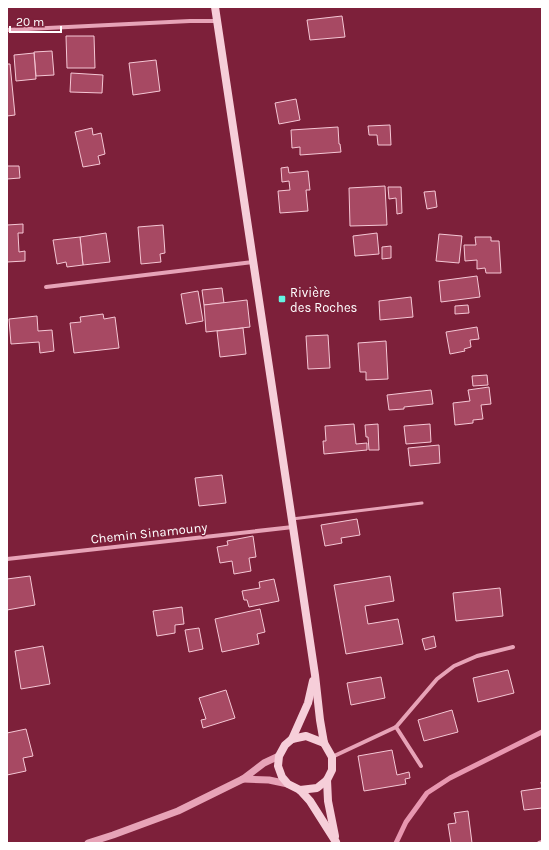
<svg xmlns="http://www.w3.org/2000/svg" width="549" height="850" font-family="Karla,sans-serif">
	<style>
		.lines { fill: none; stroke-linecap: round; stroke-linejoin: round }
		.stream { stroke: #e897b0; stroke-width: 5 }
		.building { fill: #a74963; stroke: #f5c7d5 }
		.service { stroke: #e7a3b7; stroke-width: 3 }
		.minor { stroke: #e7a3b7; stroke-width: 4 }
		.tertiary { stroke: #e7a3b7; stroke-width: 7 }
		.secondary { stroke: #f6ced9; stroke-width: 8 }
		.poi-dot { fill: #64f4e2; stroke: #7d203a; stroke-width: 1.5 }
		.labels { text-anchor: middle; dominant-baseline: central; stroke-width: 3; stroke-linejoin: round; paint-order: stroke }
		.poi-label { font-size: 13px; fill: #fff; stroke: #7d203a; text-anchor: start }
		.street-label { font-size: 13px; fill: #fff; stroke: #7d203a }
	</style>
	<rect width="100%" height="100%" fill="#7d203a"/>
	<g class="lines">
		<polyline class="stream" points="396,843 406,822 427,793 450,778 542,732"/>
	</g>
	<g class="building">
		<polygon points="342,16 345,37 310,40 307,20"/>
		<polygon points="66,36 94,36 95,68 67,68"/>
		<polygon points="52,51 54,75 36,76 34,52"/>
		<polygon points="34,53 36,79 16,81 14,55"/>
		<polygon points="156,60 160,91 133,95 129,63"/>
		<polygon points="7,64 10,64 15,115 7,116"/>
		<polygon points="71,73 103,75 102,93 70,92"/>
		<polygon points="296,99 300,120 279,124 275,103"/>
		<polygon points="390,125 391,145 378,145 377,135 369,135 368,126"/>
		<polygon points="338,127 339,144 340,144 341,152 300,155 300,147 292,148 291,130"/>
		<polygon points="92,128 93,135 101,133 105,154 98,156 100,164 83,167 75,132"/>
		<polygon points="7,166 19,166 20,178 7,179"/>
		<polygon points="288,167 289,173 308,171 310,190 306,190 308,211 280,213 278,191 290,190 289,181 282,182 281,168"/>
		<polygon points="385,186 387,225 350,226 349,188"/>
		<polygon points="388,187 401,187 402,213 397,214 396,198 389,199"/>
		<polygon points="435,191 437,207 427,209 424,192"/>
		<polygon points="23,224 23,233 18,233 19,252 25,251 25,261 7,262 7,225"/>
		<polygon points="163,225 165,253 160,254 161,262 141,264 138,227"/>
		<polygon points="106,233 110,262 83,265 80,237"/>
		<polygon points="377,233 379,254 355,256 353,236"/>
		<polygon points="439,234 462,236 459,263 436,261"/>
		<polygon points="80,237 83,265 67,267 66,262 57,264 53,240"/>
		<polygon points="475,237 491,237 491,241 499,241 501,273 486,273 485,268 477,269 477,260 465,261 464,245 476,245"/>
		<polygon points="391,246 391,258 382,259 382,247"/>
		<polygon points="477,276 480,297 441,302 439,281"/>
		<polygon points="222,288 224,303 204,305 202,290"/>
		<polygon points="198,291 203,321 186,324 181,294"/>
		<polygon points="411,297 413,317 380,320 379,301"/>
		<polygon points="247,300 250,327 206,332 204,305"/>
		<polygon points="468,305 469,313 455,314 455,306"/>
		<polygon points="103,314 104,319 115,317 119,348 74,353 70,323 81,322 80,317"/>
		<polygon points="37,316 38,331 52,330 54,351 40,353 39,342 11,344 9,319"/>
		<polygon points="477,327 479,339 470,340 471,347 464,349 465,351 450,354 446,332"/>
		<polygon points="243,328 246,354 220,357 217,331"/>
		<polygon points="328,335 330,368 308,369 306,336"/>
		<polygon points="386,341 388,379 366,380 366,372 360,372 358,343"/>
		<polygon points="487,375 488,385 473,386 472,376"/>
		<polygon points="489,387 491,404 481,405 483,419 473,420 473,423 455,425 453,403 470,401 468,390"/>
		<polygon points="431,390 433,404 404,407 404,409 389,410 387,395"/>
		<polygon points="354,424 356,444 367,443 367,450 324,454 323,441 326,441 325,426"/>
		<polygon points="378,424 379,450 369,450 368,437 366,437 365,425"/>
		<polygon points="430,424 431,442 406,444 404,426"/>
		<polygon points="439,445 440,463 410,466 408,448"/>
		<polygon points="222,475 226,503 199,506 195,478"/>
		<polygon points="357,519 360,535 341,538 342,543 325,546 321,525"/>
		<polygon points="253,536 256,557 249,558 251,571 234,574 232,561 220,563 217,547 228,545 227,541"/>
		<polygon points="30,576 35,605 7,610 7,579"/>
		<polygon points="390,576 394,601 365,606 368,624 398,619 403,644 346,654 334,585"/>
		<polygon points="274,579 279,601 249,607 247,600 244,600 242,591 260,588 259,582"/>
		<polygon points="500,588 503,616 456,621 453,593"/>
		<polygon points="182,607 184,624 175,625 175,633 157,636 153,611"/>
		<polygon points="260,609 265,632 257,634 259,644 222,652 215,619"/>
		<polygon points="199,628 203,649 189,652 185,630"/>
		<polygon points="434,636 436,647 425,650 422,639"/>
		<polygon points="43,646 50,684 21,689 15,651"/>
		<polygon points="508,670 514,693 478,702 473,678"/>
		<polygon points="381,677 385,698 351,705 347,683"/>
		<polygon points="226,690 235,718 203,728 201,720 206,719 199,698"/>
		<polygon points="452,710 458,732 424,741 418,720"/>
		<polygon points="26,729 33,756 23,758 26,771 7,775 7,733"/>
		<polygon points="392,750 397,775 409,772 410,778 405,779 406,784 364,791 358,756"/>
		<polygon points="541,782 542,782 542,808 524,810 521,791 542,788"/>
		<polygon points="468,811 472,843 451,843 448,824 456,823 454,813"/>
	</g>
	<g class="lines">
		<polyline class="service" points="292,519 422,503"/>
		<g class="minor">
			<polyline points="7,30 190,21 217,21"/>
			<polyline points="46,287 253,262"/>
			<polyline points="7,559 293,527"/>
			<polyline points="396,727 421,766"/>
			<polyline points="332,757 396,727 437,679 454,666 477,656 513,647"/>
			<polyline points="539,843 542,842"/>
		</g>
		<g class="tertiary">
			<polyline points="243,779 269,780 288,784"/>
			<polyline points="88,843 113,835 178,811 243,779 264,763 279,756"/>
		</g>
		<g class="secondary">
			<polyline points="215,7 293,527 315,675 320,720 324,743 332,757 332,770 327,780 317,788 300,790"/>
			<polyline points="292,739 308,703 313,681"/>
			<polyline points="324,743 306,736 292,739 285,745 279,756 278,766 282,777 288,784 300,790 310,801 336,842"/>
			<polyline points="327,780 328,801 335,836"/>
		</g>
	</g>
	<rect class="poi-dot" x="278" y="295" width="8" height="8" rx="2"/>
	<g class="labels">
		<g class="poi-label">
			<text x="290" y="292">Rivière<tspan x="290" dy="15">des Roches</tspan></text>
		</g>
		<g class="street-label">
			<text transform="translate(149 533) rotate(-6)">Chemin Sinamouny</text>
		</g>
	</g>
	<rect width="549" height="850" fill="none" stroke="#ffffff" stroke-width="16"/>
	<path d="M10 26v6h51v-6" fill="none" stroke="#ffffff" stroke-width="2"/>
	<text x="16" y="26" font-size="12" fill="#ffffff" stroke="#7d203a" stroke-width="3" paint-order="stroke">20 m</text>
</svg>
